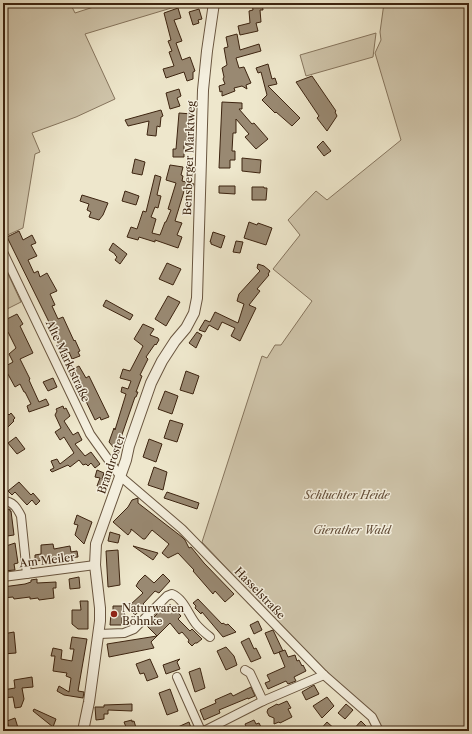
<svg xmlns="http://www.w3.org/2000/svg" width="472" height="734" font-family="'Libre Caslon Text',serif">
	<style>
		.green { fill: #d0c6ac; stroke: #86755e }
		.building { fill: #998972; stroke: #3d2410 }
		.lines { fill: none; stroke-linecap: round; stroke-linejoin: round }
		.minor-casing { stroke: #69553f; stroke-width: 10 }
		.tertiary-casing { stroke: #69553f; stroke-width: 12 }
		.minor { stroke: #f4efde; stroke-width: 8 }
		.tertiary { stroke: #f4efde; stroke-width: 10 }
		.poi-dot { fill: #8f2418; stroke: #f4efde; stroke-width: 1.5 }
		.labels { text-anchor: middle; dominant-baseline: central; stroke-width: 3; stroke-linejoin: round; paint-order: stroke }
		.street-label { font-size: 11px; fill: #3d2410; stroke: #f4efde }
		.park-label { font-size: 11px; font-style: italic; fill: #624c37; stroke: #f4efde }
		.poi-label { font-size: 11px; fill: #3d2410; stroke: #f4efde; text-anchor: start }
	</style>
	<rect width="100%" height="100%" fill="#eee7cc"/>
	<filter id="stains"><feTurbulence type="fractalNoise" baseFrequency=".005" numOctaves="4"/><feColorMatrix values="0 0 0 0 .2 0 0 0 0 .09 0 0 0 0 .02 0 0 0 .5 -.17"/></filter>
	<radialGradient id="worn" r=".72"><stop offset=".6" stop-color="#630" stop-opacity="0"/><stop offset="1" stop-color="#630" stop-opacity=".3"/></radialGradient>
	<g class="green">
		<polygon points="3,3 70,3 75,13 106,3 188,3 85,34 115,99 76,117 32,133 40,152 35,154 23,228 3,237"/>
		<polygon points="384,3 469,3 469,731 381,731 202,542 262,356 267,358 275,345 281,345 312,301 273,269 300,235 288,220 316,191 327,200 401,140 375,53 381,40 380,32"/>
		<polygon points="376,33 373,57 306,76 300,55"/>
		<polygon points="3,263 21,302 3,311"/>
	</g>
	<g class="building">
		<polygon points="252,3 262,3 263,10 260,10 261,22 256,23 258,31 240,35 238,26 250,23 249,11 253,10"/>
		<polygon points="178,8 181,18 174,20 182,41 176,43 182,60 190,57 195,71 193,72 193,79 187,81 184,72 166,78 163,69 174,66 169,52 172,51 168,41 171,40 164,13"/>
		<polygon points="199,9 202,19 198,20 199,23 193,25 189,12"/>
		<polygon points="237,34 240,50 259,44 261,51 236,58 239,68 244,67 251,83 246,85 247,89 242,86 234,88 235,91 222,96 222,91 220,92 219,86 225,84 223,79 224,77 222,68 227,65 224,48 228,47 226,37"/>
		<polygon points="268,64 272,79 275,78 277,84 268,86 300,118 292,126 276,112 275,113 262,100 267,95 261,72 258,73 256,68"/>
		<polygon points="312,76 336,111 335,112 337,116 327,131 317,118 319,116 296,82"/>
		<polygon points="179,89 181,96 177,98 180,106 170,109 166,93"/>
		<polygon points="222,102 242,103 242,109 239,109 252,124 254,123 268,139 256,149 245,137 249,134 236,119 236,133 233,133 232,151 235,151 235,160 230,160 230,168 219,168"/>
		<polygon points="161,110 163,116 161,117 160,127 157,126 156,136 147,135 149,121 128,126 125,120"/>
		<polygon points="179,113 192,114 190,142 184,142 184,157 173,157 173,149 176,149"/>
		<polygon points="323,141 331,151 324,156 317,147"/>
		<polygon points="242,158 261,160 260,173 242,171"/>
		<polygon points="135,159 145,162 142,175 132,173"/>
		<polygon points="170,165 183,167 181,175 183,176 182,181 194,184 192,189 185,188 175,221 182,223 177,235 182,237 178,248 155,240 155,242 139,237 138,240 127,237 131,227 137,229 143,211 146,212 155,175 161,177 157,195 161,196 158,208 155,207 151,217 156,219 152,233 160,235 165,222 166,222 171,210 168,209 176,183 166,180"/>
		<polygon points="219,186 235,186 235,194 219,193"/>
		<polygon points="252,187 264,187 264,188 267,188 266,200 252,200"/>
		<polygon points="125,191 139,196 136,205 122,201"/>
		<polygon points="82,195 108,203 103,215 99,220 89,217 91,212 87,210 89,204 80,201"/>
		<polygon points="249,222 257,225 258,223 272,228 266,245 244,238"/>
		<polygon points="19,231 23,240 32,235 36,243 31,245 37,256 28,260 34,273 38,271 40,277 47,273 57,291 50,294 55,305 52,306 58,319 63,317 74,341 75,340 80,351 78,352 80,356 72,359 69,352 67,353 64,346 60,347 59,345 48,320 7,237"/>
		<polygon points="213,232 225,236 221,248 211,244 211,242 210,242"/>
		<polygon points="236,241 243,242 240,253 233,252"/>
		<polygon points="113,243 127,254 120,264 115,260 117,257 115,255 115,254 109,250"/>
		<polygon points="167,263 181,269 173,285 159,279"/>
		<polygon points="258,264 264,266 270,271 268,274 269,275 257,289 260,291 249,305 256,308 240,341 231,336 235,328 222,322 218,330 209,325 205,332 199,330 205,320 210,322 215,312 238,323 244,304 237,301 239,294 260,271 257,268"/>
		<polygon points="168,296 180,302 166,326 155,319"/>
		<polygon points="106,300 133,315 130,320 103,306"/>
		<polygon points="17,314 23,324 20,326 33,353 20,359 30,379 29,380 39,402 46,399 49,405 29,412 27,406 31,404 25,392 24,392 20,384 15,387 4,367 13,362 9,354 16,348 8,332 3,334 3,321"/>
		<polygon points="143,324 154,329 150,335 158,338 159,340 156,345 155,344 146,357 148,359 140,375 142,376 136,392 138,392 136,397 135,397 117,449 114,448 109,442 114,428 115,430 126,394 121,392 122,387 128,389 131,381 120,378 123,369 130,371 143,346 134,339"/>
		<polygon points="197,332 202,335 196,348 189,343"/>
		<polygon points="79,366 86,378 89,376 109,417 101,420 100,417 95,420 71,370"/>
		<polygon points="186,371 199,376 193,394 180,390"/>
		<polygon points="53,378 57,387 48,391 43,382"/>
		<polygon points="165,391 178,396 172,414 158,409"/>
		<polygon points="63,406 64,409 66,408 70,416 64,421 73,435 78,432 82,440 75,444 85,456 91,452 100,464 95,468 91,463 88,466 86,464 83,465 79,460 70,467 68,465 52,472 50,470 54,468 51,461 57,459 60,464 74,453 64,437 60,440 55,432 61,428 55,415 57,411 56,409"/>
		<polygon points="3,409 9,415 11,413 15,418 13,420 14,421 8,427 7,426 3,429"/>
		<polygon points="170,420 183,424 177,442 164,438"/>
		<polygon points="16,437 25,449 17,454 8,443"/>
		<polygon points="149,439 162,444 156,462 143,457"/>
		<polygon points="154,467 167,472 163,490 148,485"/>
		<polygon points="97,470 104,473 102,479 108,481 105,488 97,486 100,478 95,477"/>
		<polygon points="19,482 31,495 33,493 40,501 36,505 32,500 27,505 15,492 12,495 8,491"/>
		<polygon points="167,492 199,503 197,509 164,498"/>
		<polygon points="138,498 138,503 182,537 185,540 189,548 191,547 204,563 234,594 225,602 215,591 213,594 193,571 194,570 178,553 168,558 162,553 169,544 152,530 145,539 143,539 131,529 131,531 128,535 113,522 128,507 132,500"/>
		<polygon points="10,509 10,511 11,511 14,535 7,536 4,518 3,518 3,510"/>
		<polygon points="77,515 92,522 84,544 75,535 78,525 74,524"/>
		<polygon points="110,532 120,535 118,543 108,541"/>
		<polygon points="15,543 18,563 14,564 15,570 3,571 3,558 4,557 3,547"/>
		<polygon points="53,544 54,549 70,546 71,552 77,551 78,557 35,561 35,555 41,554 41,545"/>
		<polygon points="133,546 158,553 153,560"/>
		<polygon points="118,550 120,585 108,587 106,551"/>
		<polygon points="163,574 170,581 159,593 155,591 143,604 145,606 135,615 126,606 130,605 143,593 136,586 139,581 145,575 154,583"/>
		<polygon points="79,577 80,588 70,589 69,579"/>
		<polygon points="37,579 37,583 56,582 56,588 53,588 54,598 39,600 38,598 30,599 30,597 14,599 13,597 3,598 3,587 25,584 31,582 31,580"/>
		<polygon points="198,599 222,624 223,623 226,625 228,624 236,632 223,637 202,612 201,614 195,608 196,606 193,603"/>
		<polygon points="80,601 88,601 88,629 78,629 72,624 72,610 81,610"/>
		<polygon points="170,604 181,616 178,619 190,631 192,629 202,639 197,643 195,643 192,646 188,642 189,640 182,632 179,634 170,623 151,642 154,648 109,657 107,644 157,636 146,625 165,606 167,608"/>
		<polygon points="113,606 123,606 125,616 122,616 122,625 110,625 111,613 113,613"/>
		<polygon points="258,621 262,630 254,634 250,625"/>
		<polygon points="273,630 283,651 274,654 265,633"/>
		<polygon points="14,632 16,653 3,654 3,634"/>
		<polygon points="72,637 87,639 78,691 84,692 83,698 64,695 57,691 59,686 69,692 71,678 66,676 67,673 53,671 55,656 51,656 53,648 62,650 61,659 72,661 74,649 70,649"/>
		<polygon points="249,638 254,649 256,648 261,658 251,662 241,642"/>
		<polygon points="226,647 234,656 237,665 226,670 217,651"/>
		<polygon points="285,650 288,657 295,655 297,661 299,660 302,666 303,665 306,671 294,677 296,681 288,684 286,681 268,689 265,683 270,681 267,675 285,667 279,652"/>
		<polygon points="150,659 158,677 147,681 144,673 140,674 136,664"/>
		<polygon points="180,659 177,662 180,669 166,674 163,665"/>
		<polygon points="200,668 205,688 195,692 189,672"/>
		<polygon points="32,677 33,687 22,688 24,699 21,707 15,708 13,697 3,698 3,690 15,688 14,680"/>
		<polygon points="314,685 319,694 306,700 302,692"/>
		<polygon points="251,687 255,696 248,699 248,698 219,710 220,713 204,720 200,710 216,703 215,700 231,693 233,696"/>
		<polygon points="170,689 178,711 167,715 159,693"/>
		<polygon points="327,697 334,706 322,718 313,706"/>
		<polygon points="287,701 291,708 288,709 292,717 280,723 279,722 274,724 274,718 269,716 267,712 268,709 277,704 278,705"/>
		<polygon points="132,704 132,711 108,710 108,714 104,714 104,719 96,720 95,707 104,707 104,705"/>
		<polygon points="346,704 353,710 345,719 338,713"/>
		<polygon points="34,709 56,719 53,727 33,711"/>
		<polygon points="15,718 19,731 10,731 7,721"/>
		<polygon points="132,720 132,722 134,721 137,731 116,731 115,730 126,727 124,722"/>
		<polygon points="254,720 256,724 259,723 263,731 248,731 245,724"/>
		<polygon points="361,721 367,727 366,728 368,731 352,731"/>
		<polygon points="189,722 192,731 169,731"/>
		<polygon points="327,722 337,731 319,731"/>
	</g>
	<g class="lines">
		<defs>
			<g id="minor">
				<polyline points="3,252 90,434 120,476 182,529 324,675 372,717 379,731"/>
				<path d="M 3,501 C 13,501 17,508 21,516 L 27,574"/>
				<polyline points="3,577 95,565"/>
				<path d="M 99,634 L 124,633 L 134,629 L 167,596 L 172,594 C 184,599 188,614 196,624 C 200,629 205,633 210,637"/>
				<polyline points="245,670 250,673 263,701"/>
				<polyline points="177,677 201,731"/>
				<polyline points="204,731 263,701 324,675"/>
			</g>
			<polyline id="tertiary" points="83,731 89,702 100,621 100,608 95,565 96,544 126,460 129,446 151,383 162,361 175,341 186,328 194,313 197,298 203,90 207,51 214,3"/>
		</defs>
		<use href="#minor" class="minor-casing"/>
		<use href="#tertiary" class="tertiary-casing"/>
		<use href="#minor" class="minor"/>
		<use href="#tertiary" class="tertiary"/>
	</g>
	<circle class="poi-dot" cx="114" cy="614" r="4"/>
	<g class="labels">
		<g class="street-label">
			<text transform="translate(189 158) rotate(-88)">Bensberger Marktweg</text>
			<text transform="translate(68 361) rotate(65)">Alte Marktstraße</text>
			<text transform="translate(111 464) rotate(-71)">Brandroster</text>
			<text transform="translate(47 560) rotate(-7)">Am Meiler</text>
			<text transform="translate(260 593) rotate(46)">Hasselstraße</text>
		</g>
		<g class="park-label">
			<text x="347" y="495">Schluchter Heide</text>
			<text x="352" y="530">Gierather Wald</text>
		</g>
		<g class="poi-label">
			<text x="122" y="608">Naturwaren<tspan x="122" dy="13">Böhnke</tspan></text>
		</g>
	</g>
	<rect width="472" height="734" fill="none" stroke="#eee7cc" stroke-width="16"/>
	<rect x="4" y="4" width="464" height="726" fill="none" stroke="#3d2410" stroke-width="2"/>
	<rect x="8" y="8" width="456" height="718" fill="none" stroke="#3d2410"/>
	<rect width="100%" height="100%" filter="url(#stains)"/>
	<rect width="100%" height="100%" fill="url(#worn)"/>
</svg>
